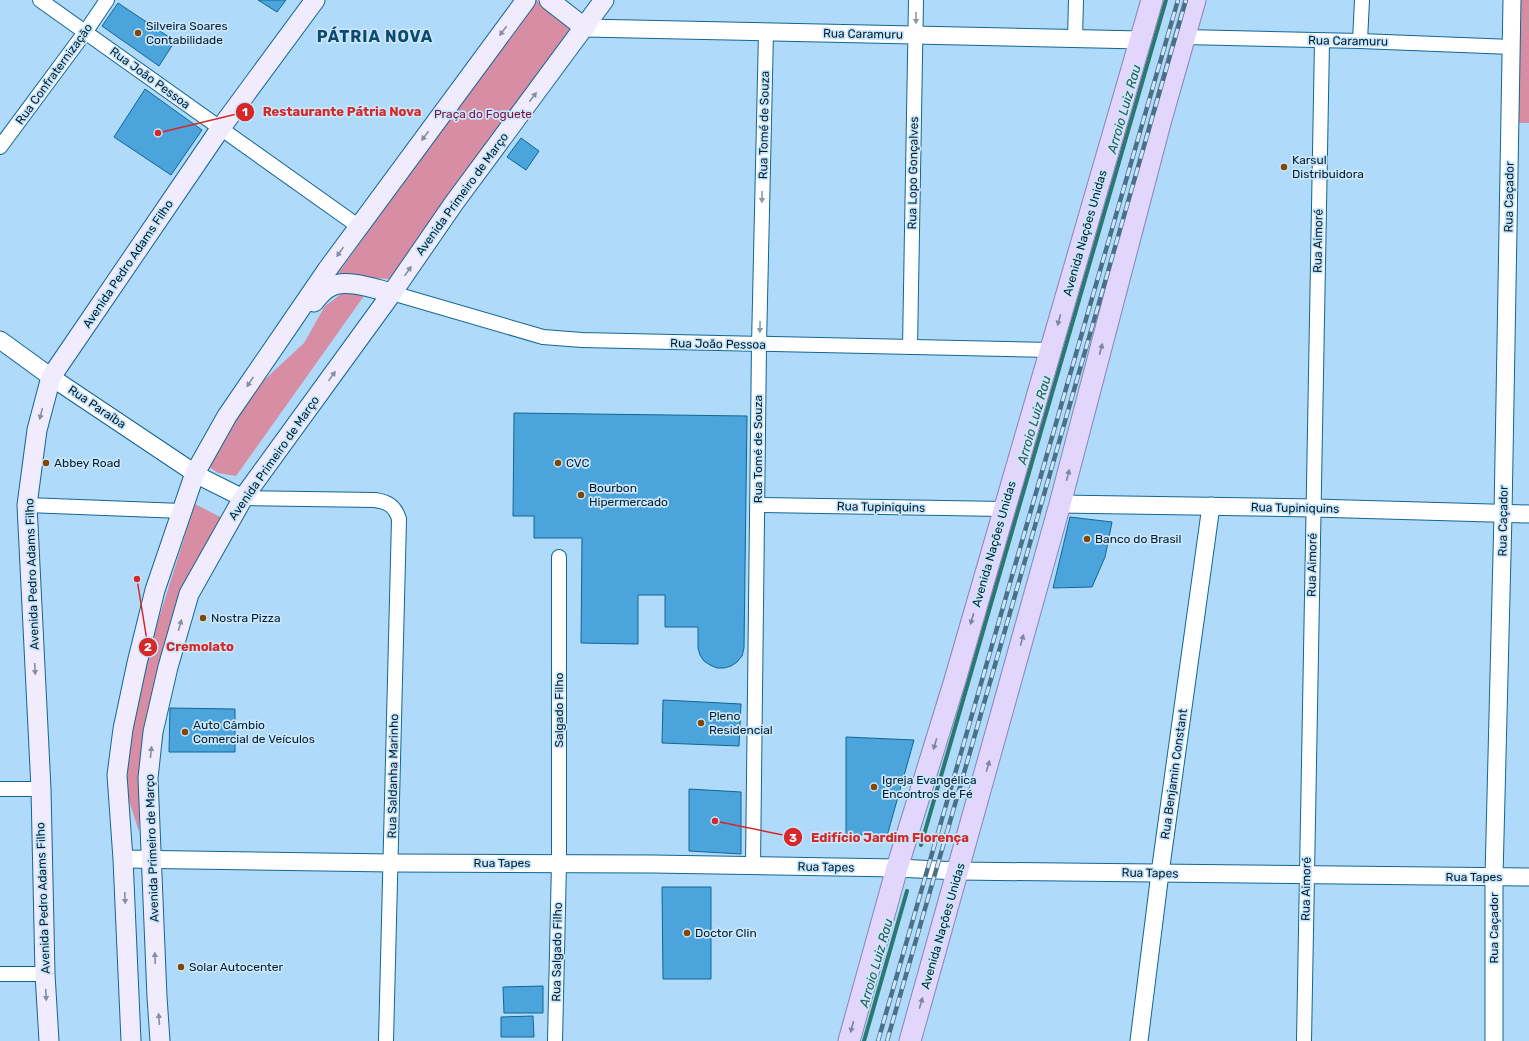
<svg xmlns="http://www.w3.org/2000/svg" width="1529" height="1041" font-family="Rubik,sans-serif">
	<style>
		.green { fill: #d78da4 }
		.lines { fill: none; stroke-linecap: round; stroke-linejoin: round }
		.stream { stroke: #297872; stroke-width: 4 }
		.building { fill: #4ca4dd; stroke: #126694 }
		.minor-casing { stroke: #136694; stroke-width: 16 }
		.tertiary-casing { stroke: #136694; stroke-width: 19 }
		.secondary-casing { stroke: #136694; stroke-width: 21 }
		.primary-casing { stroke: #8884b5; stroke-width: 23 }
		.minor { stroke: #fff; stroke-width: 14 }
		.tertiary { stroke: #fff; stroke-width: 17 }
		.secondary { stroke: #f1ebfe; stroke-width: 19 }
		.primary { stroke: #e3d6fd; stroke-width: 21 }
		.rail-casing { stroke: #4c6f88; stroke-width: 4.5 }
		.rail { stroke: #c9e6fa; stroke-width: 3; stroke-dasharray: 9; stroke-linecap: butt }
		.oneway { fill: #8c9aa3 }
		.oneway2 { fill: #858fa2 }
		.oneway3 { fill: #7d83a2 }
		.poi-dot { fill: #824600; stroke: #c9e6fa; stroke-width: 1.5 }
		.labels { text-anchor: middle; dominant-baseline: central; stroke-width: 3.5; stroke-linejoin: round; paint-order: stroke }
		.poi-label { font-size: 12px; fill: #001e32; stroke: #c9e6fa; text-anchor: start }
		.street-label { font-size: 12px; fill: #001e32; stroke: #c9e6fa }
		.park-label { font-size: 12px; fill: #811245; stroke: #c9e6fa }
		.water-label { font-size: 13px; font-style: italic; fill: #275c53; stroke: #c9e6fa }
		.district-label { font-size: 16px; font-weight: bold; letter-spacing: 1px; fill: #0d4b6e; stroke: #c9e6fa }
		.leader { fill: none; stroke: #d62828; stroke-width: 1.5 }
		.callout-dot { fill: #d62828; stroke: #c9e6fa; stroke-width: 1.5 }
		.mark-label { font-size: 12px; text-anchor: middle; font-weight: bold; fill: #fff }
		.callout-label { font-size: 13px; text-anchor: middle; font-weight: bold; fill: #d62828; stroke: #c9e6fa; stroke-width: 3.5; stroke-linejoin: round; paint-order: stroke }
	</style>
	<rect width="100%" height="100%" fill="#afdaf9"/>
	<g class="green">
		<polygon points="536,0 573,31 452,198 389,279 336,276"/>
		<polygon points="1515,0 1529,0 1529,123 1513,123"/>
		<polygon points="344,292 364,296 236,476 218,473 205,464 247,396 304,343 325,306"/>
		<polygon points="195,504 222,518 140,782 139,832 126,791 130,738 140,678"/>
	</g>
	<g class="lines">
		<g class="stream">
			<polyline points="921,845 1166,0"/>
			<polyline points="864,1041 907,891"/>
		</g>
	</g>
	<g class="building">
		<polygon points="258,0 286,0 277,12"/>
		<polygon points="118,3 175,41 159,66 102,26"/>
		<polygon points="145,89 202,130 171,175 114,137"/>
		<polygon points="521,138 539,151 526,170 507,157"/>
		<polygon points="514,413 747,416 744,648 742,656 737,662 731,666 724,668 717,668 710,665 704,661 700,655 698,648 698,627 665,627 665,595 638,595 638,644 581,643 582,538 534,538 534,516 513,516"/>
		<polygon points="1070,517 1112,522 1105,557 1092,587 1053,588"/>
		<polygon points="663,700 741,704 739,746 662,743"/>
		<polygon points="170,708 235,709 235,752 169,752"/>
		<polygon points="846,737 914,740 887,836 846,834"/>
		<polygon points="689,789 741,792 741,854 689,851"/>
		<polygon points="662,887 711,887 711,979 663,979"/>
		<polygon points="543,986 543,1013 504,1013 503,987"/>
		<polygon points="533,1016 534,1037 501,1037 501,1017"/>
	</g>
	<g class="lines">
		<defs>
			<g id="minor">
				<polyline points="40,0 358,226"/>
				<polyline points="1184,37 1360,41 1512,47"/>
				<polyline points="1075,39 1076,0"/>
				<polyline points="1360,41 1362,0"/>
				<polyline points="0,147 86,31 107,0"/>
				<polyline points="392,293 543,337 582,340 1050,350"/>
				<polyline points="910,347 916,0"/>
				<path d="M 243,498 L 375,500 C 388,502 395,506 399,519 L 386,1041"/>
				<polyline points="27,505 182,511"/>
				<polyline points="758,505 1004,509"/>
				<polyline points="0,789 41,789"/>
				<polyline points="753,866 759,345 766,32"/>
				<polyline points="0,974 45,974"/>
				<polyline points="555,1041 559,863 559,557"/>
				<polyline points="1304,1041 1322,41"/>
			</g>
			<g id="tertiary">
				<polyline points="585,28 1141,40"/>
				<polyline points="0,340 51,377 199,476 243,498"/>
				<polyline points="1060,504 1314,508 1529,514"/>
				<polyline points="123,859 392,863 652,864 897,868 958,871 1529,877"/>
				<polyline points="1139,1041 1160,873 1211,506"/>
				<polyline points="1494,1041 1494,877 1503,514 1512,0"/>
			</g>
			<g id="secondary">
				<polyline points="549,0 585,28"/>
				<path d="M 314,302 C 318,297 323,290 330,287 C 346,278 375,289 392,293"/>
				<polyline points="49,1041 45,974 41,789 27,505 37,430 51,377 220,129 315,0"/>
				<polyline points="131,1041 123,859 117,775 123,729 137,663 155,590 195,473 227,416 327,270 526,0"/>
				<polyline points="160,1041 157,997 148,778 153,732 168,667 189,594 243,498 392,293 454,203 604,0"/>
			</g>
			<g id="primary">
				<polyline points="849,1041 897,868 955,680 1152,0"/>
				<polyline points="910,1041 1060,504 1160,123 1195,0"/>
			</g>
		</defs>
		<use href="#minor" class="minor-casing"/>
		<use href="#tertiary" class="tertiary-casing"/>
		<use href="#secondary" class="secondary-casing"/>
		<use href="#primary" class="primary-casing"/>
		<use href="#minor" class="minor"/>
		<use href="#tertiary" class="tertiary"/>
		<use href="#secondary" class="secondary"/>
		<use href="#primary" class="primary"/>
		<defs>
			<g id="rail">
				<polyline points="878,1041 1178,0"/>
				<polyline points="887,1041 1186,0"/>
			</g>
		</defs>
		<use href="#rail" class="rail-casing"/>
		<use href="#rail" class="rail"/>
	</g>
	<defs><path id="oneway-solid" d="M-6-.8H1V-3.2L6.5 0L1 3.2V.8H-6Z"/></defs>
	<g class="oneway">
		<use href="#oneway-solid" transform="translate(916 18) rotate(90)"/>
		<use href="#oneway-solid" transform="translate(762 197) rotate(91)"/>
		<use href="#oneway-solid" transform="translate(760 327) rotate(91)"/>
	</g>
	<g class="oneway2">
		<use href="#oneway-solid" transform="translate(503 31) rotate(127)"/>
		<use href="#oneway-solid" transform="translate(533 97) rotate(-53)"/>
		<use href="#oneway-solid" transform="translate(425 136) rotate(127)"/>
		<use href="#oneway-solid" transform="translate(340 252) rotate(125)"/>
		<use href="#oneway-solid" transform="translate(408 271) rotate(-55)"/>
		<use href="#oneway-solid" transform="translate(332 376) rotate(-54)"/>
		<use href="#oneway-solid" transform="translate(250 382) rotate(124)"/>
		<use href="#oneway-solid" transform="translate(41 414) rotate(104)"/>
		<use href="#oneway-solid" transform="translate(180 625) rotate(-74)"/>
		<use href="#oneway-solid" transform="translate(35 669) rotate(87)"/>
		<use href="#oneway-solid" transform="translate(151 752) rotate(-84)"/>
		<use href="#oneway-solid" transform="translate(125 898) rotate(88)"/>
		<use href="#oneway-solid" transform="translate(155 958) rotate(-92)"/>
		<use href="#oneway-solid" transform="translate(46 995) rotate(87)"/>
		<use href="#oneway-solid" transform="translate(159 1019) rotate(-94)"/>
	</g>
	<g class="oneway3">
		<use href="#oneway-solid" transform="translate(1059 320) rotate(106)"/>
		<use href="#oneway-solid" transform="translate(1101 349) rotate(-75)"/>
		<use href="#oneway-solid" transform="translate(1068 475) rotate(-75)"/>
		<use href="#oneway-solid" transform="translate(972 619) rotate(106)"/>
		<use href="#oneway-solid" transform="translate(1022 640) rotate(-74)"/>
		<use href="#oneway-solid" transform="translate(935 744) rotate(107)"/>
		<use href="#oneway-solid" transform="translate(988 766) rotate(-74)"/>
		<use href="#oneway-solid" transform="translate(921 1003) rotate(-74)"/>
		<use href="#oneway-solid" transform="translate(852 1027) rotate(105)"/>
	</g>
	<g class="poi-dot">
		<circle cx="138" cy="33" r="4"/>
		<circle cx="1284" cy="167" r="4"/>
		<circle cx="46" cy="463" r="4"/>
		<circle cx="558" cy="463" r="4"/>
		<circle cx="581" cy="495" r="4"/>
		<circle cx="1087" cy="539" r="4"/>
		<circle cx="203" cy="618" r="4"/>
		<circle cx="701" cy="723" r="4"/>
		<circle cx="185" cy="732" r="4"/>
		<circle cx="874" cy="787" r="4"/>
		<circle cx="687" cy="933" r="4"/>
		<circle cx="181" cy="967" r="4"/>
	</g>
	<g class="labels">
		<g class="poi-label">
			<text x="146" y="26">Silveira Soares<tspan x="146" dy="14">Contabilidade</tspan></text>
			<text x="1292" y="160">Karsul<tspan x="1292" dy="14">Distribuidora</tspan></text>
			<text x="54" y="463">Abbey Road</text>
			<text x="566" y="463">CVC</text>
			<text x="589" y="488">Bourbon<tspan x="589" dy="14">Hipermercado</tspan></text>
			<text x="1095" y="539">Banco do Brasil</text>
			<text x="211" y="618">Nostra Pizza</text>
			<text x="709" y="716">Pleno<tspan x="709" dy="14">Residencial</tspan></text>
			<text x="193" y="725">Auto Câmbio<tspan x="193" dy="14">Comercial de Veículos</tspan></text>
			<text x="882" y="780">Igreja Evangélica<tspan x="882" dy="14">Encontros de Fé</tspan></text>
			<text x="695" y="933">Doctor Clin</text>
			<text x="189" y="967">Solar Autocenter</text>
		</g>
		<g class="street-label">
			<text transform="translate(863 34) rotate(1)">Rua Caramuru</text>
			<text transform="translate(1348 41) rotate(1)">Rua Caramuru</text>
			<text transform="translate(54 74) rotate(-54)">Rua Confraternização</text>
			<text transform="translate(150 78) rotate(36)">Rua João Pessoa</text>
			<text transform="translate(764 125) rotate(-89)">Rua Tomé de Souza</text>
			<text transform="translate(913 173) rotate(-89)">Rua Lopo Gonçalves</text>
			<text transform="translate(462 194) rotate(-54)">Avenida Primeiro de Março</text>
			<text transform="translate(1509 197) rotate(-89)">Rua Caçador</text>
			<text transform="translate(1085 233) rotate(-74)">Avenida Nações Unidas</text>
			<text transform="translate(1318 241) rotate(-89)">Rua Aimoré</text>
			<text transform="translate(128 264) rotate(-56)">Avenida Pedro Adams Filho</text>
			<text transform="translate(718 344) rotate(1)">Rua João Pessoa</text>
			<text transform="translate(97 407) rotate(34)">Rua Paraíba</text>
			<text transform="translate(758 449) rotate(-90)">Rua Tomé de Souza</text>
			<text transform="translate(274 458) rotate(-55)">Avenida Primeiro de Março</text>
			<text transform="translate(881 507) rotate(1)">Rua Tupiniquins</text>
			<text transform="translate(1295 508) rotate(1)">Rua Tupiniquins</text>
			<text transform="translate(1503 521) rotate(-89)">Rua Caçador</text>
			<text transform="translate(994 544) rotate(-74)">Avenida Nações Unidas</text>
			<text transform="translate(1312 565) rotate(-89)">Rua Aimoré</text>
			<text transform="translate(32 574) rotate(-92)">Avenida Pedro Adams Filho</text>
			<text transform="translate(559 710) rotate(-90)">Salgado Filho</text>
			<text transform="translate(1174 774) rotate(-82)">Rua Benjamin Constant</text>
			<text transform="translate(393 776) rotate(-89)">Rua Saldanha Marinho</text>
			<text transform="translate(152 848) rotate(-92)">Avenida Primeiro de Março</text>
			<text x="502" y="863">Rua Tapes</text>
			<text transform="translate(826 867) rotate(1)">Rua Tapes</text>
			<text transform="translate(1150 873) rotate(1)">Rua Tapes</text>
			<text x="1474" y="877">Rua Tapes</text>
			<text transform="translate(1306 889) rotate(-89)">Rua Aimoré</text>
			<text transform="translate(43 898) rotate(-92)">Avenida Pedro Adams Filho</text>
			<text transform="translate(943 926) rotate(-74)">Avenida Nações Unidas</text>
			<text transform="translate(1494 928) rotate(-90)">Rua Caçador</text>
			<text transform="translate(557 952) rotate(-89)">Rua Salgado Filho</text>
		</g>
		<g class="park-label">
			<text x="483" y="114">Praça do Foguete</text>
		</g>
		<g class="water-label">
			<text transform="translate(1124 109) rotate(-74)">Arroio Luiz Rau</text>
			<text transform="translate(1034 420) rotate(-74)">Arroio Luiz Rau</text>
			<text transform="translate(876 963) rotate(-74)">Arroio Luiz Rau</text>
		</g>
		<g class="district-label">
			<text x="375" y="36">PÁTRIA NOVA</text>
		</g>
	</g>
	<path class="leader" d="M158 133L245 112M137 579L148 647M715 821L793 837"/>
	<g class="callout-dot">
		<circle cx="158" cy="133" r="4"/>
		<circle cx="137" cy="579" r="4"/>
		<circle cx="715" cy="821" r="4"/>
		<circle cx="245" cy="112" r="10"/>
		<circle cx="148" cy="647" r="10"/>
		<circle cx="793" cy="837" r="10"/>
	</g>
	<g class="mark-label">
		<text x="245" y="116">1</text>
		<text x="148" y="651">2</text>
		<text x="793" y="842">3</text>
	</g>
	<g class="callout-label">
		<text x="342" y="116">Restaurante Pátria Nova</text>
		<text x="200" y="651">Cremolato</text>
		<text x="890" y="842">Edifício Jardim Florença</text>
	</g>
</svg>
